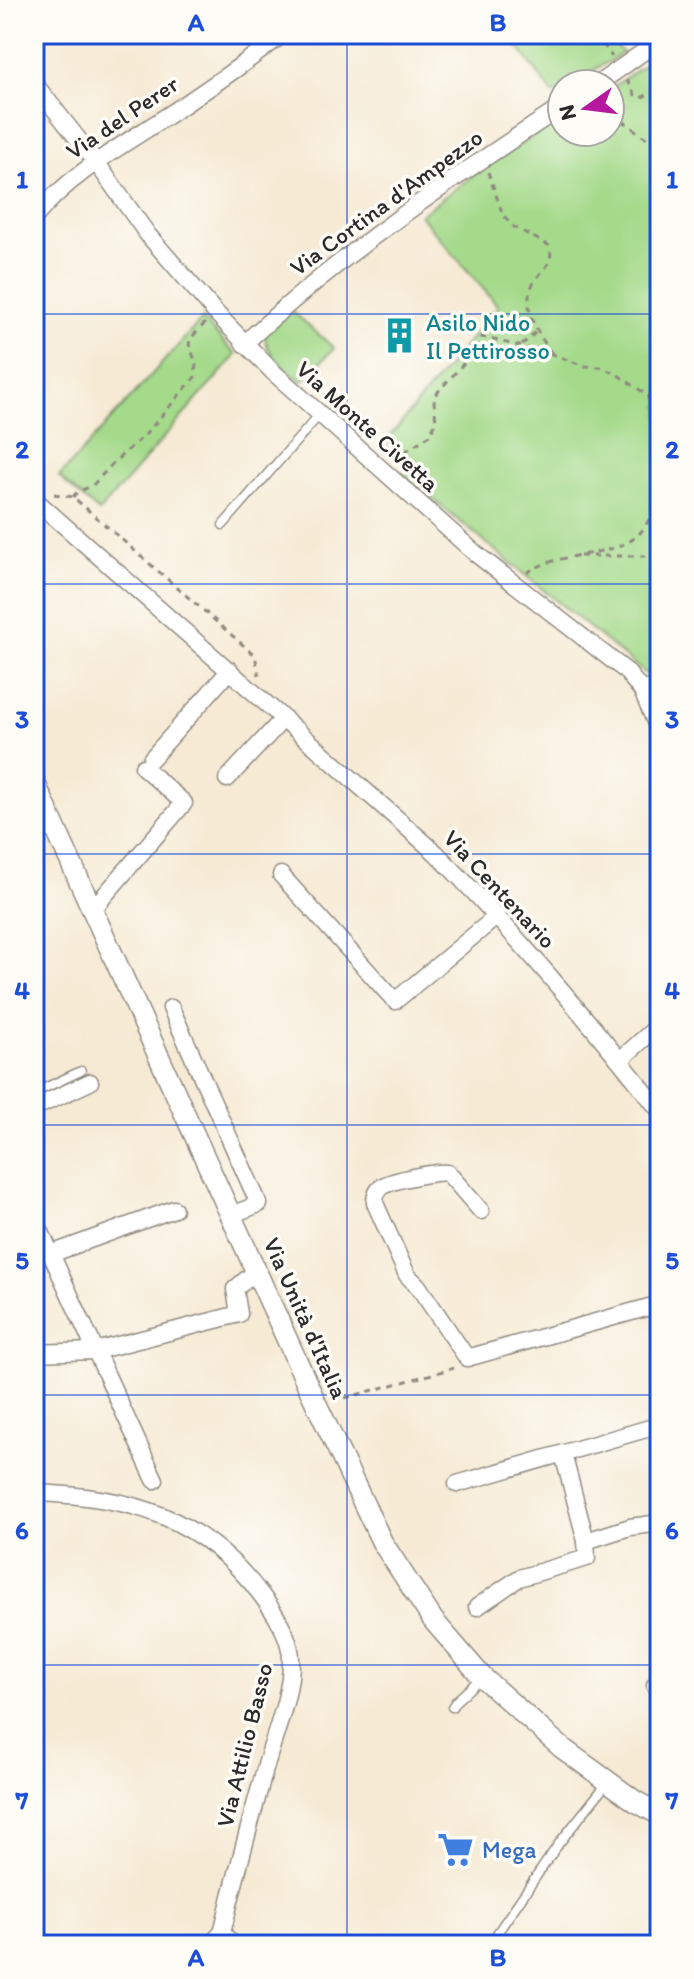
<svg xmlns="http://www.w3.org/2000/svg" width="694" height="1979" font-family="Itim,sans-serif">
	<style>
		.green { fill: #a5da8b; stroke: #68825b; stroke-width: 2 }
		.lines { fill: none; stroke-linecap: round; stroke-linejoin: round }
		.service-casing { stroke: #908a80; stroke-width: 11 }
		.minor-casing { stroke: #908a80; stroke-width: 19 }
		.tertiary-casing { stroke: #908a80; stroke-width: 23 }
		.path { stroke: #908a80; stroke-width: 3; stroke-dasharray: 6 6; stroke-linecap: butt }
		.service { stroke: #fff; stroke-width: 8 }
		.minor { stroke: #fff; stroke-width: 16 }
		.tertiary { stroke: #fff; stroke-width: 20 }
		.grid { fill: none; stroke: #1d4ed8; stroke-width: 2; stroke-opacity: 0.55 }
		.labels { text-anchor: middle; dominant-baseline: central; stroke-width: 7; stroke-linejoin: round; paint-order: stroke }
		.street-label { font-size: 24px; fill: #2b2b2b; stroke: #fdfcf7 }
		.culture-label { font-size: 24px; fill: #0d838f; stroke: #fdfcf7; text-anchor: start }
		.shop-label { font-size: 24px; fill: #366cbe; stroke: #fdfcf7; text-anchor: start }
		.neatline { fill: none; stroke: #1d4ed8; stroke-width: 3 }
		.grid-label { font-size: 26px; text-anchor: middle; font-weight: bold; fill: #1d4ed8 }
	</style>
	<rect width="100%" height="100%" fill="#fdfcf7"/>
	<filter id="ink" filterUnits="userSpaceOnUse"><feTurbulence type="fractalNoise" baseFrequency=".0125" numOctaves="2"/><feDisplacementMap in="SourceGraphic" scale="16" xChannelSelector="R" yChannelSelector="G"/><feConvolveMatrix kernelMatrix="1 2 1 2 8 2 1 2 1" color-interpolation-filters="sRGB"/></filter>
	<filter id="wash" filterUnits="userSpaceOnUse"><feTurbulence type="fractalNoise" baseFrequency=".006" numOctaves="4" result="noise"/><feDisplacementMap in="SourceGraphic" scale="32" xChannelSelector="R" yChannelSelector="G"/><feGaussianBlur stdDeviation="1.8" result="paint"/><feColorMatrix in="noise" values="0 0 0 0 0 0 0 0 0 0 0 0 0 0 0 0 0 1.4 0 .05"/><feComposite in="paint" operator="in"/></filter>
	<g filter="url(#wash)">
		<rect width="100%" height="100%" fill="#f6ead4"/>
		<g class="green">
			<polygon points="509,34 616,34 624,42 617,47 623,53 570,84 562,84 562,89 553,94"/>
			<polygon points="660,53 660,671 646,674 402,474 410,463 386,441 498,306 420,215 472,176 562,118 562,132 610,132 610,89"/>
			<path d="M 292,311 L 334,348 L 302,382 C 286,368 264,355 265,333 Z"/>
			<polygon points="202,319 236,355 99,512 59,477"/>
		</g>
	</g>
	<g filter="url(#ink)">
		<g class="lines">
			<defs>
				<g id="service">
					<polyline points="223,525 320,414"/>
					<polyline points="34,1093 81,1071"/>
					<polyline points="452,1707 456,1701 482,1677"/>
					<polyline points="489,1945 560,1842 608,1782"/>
				</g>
				<g id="minor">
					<polyline points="34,83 96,162 148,235 215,312 272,371 475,553 626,671 642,691 660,684"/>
					<polyline points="598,84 660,40"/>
					<path d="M 34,218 C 68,176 116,149 161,120 C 202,93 244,64 283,34"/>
					<path d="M 244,344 C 339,255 454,177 562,107"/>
					<path d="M 34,499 L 436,853 C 516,933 590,1022 660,1111"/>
					<polyline points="642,691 660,733"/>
					<polyline points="151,759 230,670"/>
					<polyline points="227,779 284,718"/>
					<polyline points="281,875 395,1001 496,917"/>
					<polyline points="92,910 184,803 143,767"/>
					<polyline points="171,1008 259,1204 231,1215"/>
					<polyline points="620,1060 660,1024"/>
					<polyline points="34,1108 90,1082"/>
					<path d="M 481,1211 L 448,1173 C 437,1171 393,1180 383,1186 C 377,1190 375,1197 375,1203 L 407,1275 L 418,1286 L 467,1358 L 660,1304"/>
					<polyline points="34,1217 155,1480"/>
					<polyline points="51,1254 174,1209"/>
					<polyline points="34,1353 95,1351 239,1314 235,1289 256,1271"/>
					<polyline points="563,1454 586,1541 630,1527 660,1523"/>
					<polyline points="457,1484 660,1425"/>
					<path d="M 34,1493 C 131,1496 202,1516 262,1596 C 276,1614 292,1639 291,1662 C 291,1695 276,1730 267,1762 C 251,1819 236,1875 222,1933 L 233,1945"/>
					<polyline points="477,1607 519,1578 587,1558 586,1541"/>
					<polyline points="655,1685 660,1686"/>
					<polyline points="210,1945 222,1933"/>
				</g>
				<polyline id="tertiary" points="34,781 314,1399 382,1542 433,1620 482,1677 562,1748 635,1801 660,1815"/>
			</defs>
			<use href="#service" class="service-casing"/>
			<use href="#minor" class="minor-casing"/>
			<use href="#tertiary" class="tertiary-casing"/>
			<g class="path">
				<polyline points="596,34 612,57"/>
				<polyline points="627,80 635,95 641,98 652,92 660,81"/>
				<polyline points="610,121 624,122 660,148"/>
				<path d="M 488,172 L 503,215 L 514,227 L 550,246 C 554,266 541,269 533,284 C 520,307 539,335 552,354"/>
				<polyline points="522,345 537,331"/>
				<polyline points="399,462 407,450 430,435 436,421 434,402 437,393 472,354 482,337 552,354 584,366 601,367 618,375 646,394 660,419"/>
				<polyline points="54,494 73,497 250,651 255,655 259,675"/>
				<polyline points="73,497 77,492 92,486 114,462 145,435 195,377 196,363 189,344 191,338 206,322"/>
				<polyline points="580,556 644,556 660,553"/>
				<path d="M 527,573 C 559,551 605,558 633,539 C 648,529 654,508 660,491"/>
				<polyline points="345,1398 454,1368"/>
			</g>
			<use href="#service" class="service"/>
			<use href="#minor" class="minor"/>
			<use href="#tertiary" class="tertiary"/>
		</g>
	</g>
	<path class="grid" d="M 347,34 L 347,1945M 34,314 L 660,314M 34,584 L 660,584M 34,854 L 660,854M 34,1125 L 660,1125M 34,1395 L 660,1395M 34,1665 L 660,1665"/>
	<defs>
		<symbol id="building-bare" viewBox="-9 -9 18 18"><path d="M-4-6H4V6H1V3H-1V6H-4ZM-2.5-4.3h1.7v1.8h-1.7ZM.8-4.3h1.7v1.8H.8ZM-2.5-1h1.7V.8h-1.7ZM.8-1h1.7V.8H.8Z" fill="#0f9aa8" stroke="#fdfcf7" stroke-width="2.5" paint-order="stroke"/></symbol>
		<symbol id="supermarket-bare" viewBox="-9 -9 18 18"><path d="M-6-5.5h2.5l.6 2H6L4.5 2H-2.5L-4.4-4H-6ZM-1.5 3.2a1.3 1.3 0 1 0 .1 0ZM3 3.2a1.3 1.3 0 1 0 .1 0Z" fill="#3f7fe0" stroke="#fdfcf7" stroke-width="2.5" paint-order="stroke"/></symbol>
	</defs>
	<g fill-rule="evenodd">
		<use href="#building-bare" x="374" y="310" width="51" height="51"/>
		<use href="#supermarket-bare" x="430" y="1824" width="51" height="51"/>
	</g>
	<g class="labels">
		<g class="street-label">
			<text transform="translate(122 117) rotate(-34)">Via del Perer</text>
			<text transform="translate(386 202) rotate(-36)">Via Cortina d'Ampezzo</text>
			<text transform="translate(368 426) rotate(42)">Via Monte Civetta</text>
			<text transform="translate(500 889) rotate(47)">Via Centenario</text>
			<text transform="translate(306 1318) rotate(66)">Via Unità d'Italia</text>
			<text transform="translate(244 1745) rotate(-76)">Via Attilio Basso</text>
		</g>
		<g class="culture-label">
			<text x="426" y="322">Asilo Nido<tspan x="426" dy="28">Il Pettirosso</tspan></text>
		</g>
		<g class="shop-label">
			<text x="482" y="1849">Mega</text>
		</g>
	</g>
	<rect width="694" height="1979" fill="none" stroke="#fdfcf7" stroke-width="88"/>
	<g transform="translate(586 108) rotate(256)"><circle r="38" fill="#fdfcf7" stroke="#a9a8a5" stroke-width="2"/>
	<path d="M0-6L14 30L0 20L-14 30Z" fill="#b5179e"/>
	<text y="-12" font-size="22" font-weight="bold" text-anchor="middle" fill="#2b2b2b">N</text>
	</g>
	<rect x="44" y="44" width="606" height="1891" class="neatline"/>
	<g class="grid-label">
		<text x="196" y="31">A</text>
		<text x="498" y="31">B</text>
		<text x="22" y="188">1</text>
		<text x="672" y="188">1</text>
		<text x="22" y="458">2</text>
		<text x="672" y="458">2</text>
		<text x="22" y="728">3</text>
		<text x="672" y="728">3</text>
		<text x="22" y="999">4</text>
		<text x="672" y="999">4</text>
		<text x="22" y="1269">5</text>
		<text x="672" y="1269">5</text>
		<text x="22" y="1539">6</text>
		<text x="672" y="1539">6</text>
		<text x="22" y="1809">7</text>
		<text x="672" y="1809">7</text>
		<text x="196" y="1966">A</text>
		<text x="498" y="1966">B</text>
	</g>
</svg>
